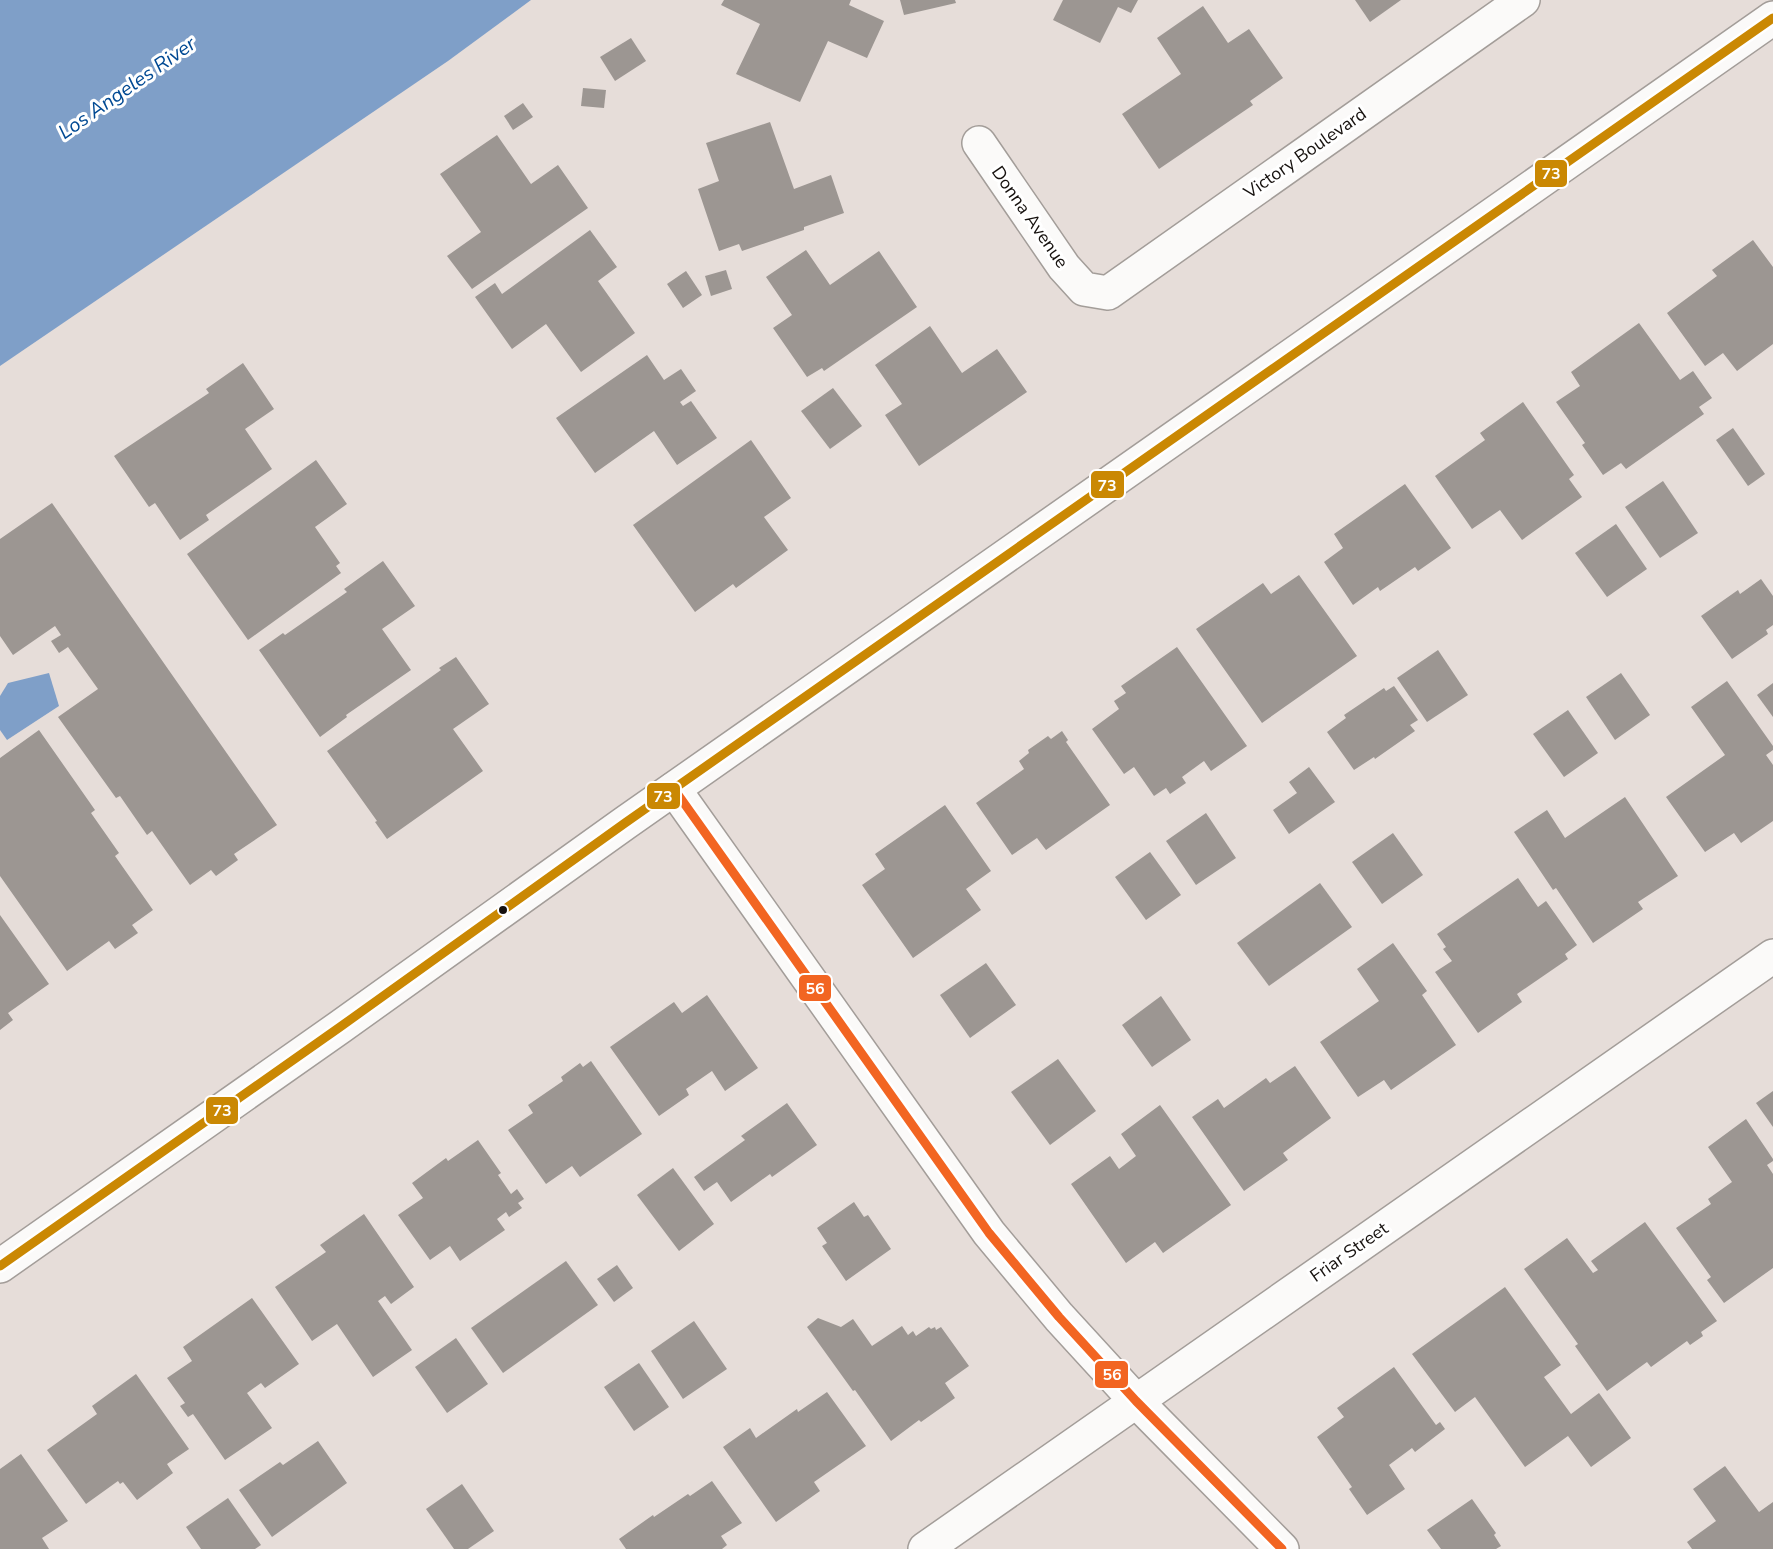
<svg xmlns="http://www.w3.org/2000/svg" width="1773" height="1549" font-family="'Nunito Sans',sans-serif">
	<style>
		.water { fill: #7f9fc8 }
		.building { fill: #9c9692 }
		.lines { fill: none; stroke-linecap: round; stroke-linejoin: round }
		.minor-casing { stroke: #a39d99; stroke-width: 36 }
		.tertiary-casing { stroke: #a39d99; stroke-width: 36 }
		.primary-casing { stroke: #a39d99; stroke-width: 36 }
		.minor { stroke: #fbfaf9; stroke-width: 33 }
		.tertiary { stroke: #fbfaf9; stroke-width: 33 }
		.primary { stroke: #fbfaf9; stroke-width: 33 }
		.bus-1-casing { stroke: #fff; stroke-width: 14 }
		.bus-2-casing { stroke: #fff; stroke-width: 14 }
		.bus-1 { stroke: #ca8803; stroke-width: 9 }
		.bus-2 { stroke: #f26522; stroke-width: 9 }
		.bus-dot { fill: #16110e; stroke: #fff; stroke-width: 2 }
		.labels { text-anchor: middle; dominant-baseline: central; stroke-width: 6; stroke-linejoin: round; paint-order: stroke }
		.street-label { font-size: 18px; fill: #16110e; stroke: #fff }
		.water-label { font-size: 20px; font-style: italic; fill: #004993; stroke: #fff }
		.line-badge { stroke: #fff; stroke-width: 2 }
		.badge-label { font-size: 16px; text-anchor: middle; font-weight: bold; fill: #fff }
	</style>
	<rect width="100%" height="100%" fill="#e6ddd9"/>
	<g class="water">
		<polygon points="0,0 531,0 448,61 0,366"/>
		<polygon points="49,673 59,706 7,740 0,730 0,696 8,683"/>
	</g>
	<g class="building">
		<polygon points="724,0 851,0 849,5 884,21 867,58 828,41 800,102 736,74 760,24 721,5"/>
		<polygon points="900,0 955,0 956,3 904,15"/>
		<polygon points="1063,0 1138,0 1131,13 1118,7 1100,43 1053,20"/>
		<polygon points="1355,0 1401,0 1370,22"/>
		<polygon points="1203,6 1228,43 1249,29 1283,78 1250,101 1253,105 1159,169 1122,114 1181,74 1157,38"/>
		<polygon points="631,38 646,61 615,81 600,57"/>
		<polygon points="583,88 606,90 604,108 581,106"/>
		<polygon points="523,103 533,117 513,130 504,116"/>
		<polygon points="770,122 794,189 831,175 844,213 804,227 804,230 742,251 739,244 719,251 698,189 719,181 706,143"/>
		<polygon points="497,135 531,184 558,165 588,208 472,289 447,256 481,232 440,174"/>
		<polygon points="590,230 617,267 598,281 635,333 581,372 546,324 512,349 475,297 495,283 502,294"/>
		<polygon points="1753,240 1773,267 1773,344 1737,371 1723,353 1705,366 1667,313 1717,276 1712,270"/>
		<polygon points="806,250 830,285 879,251 917,307 824,371 822,368 807,377 773,328 792,315 766,277"/>
		<polygon points="726,270 732,289 711,296 705,276"/>
		<polygon points="686,271 702,295 683,308 667,284"/>
		<polygon points="1639,323 1680,380 1693,371 1712,398 1699,407 1704,414 1626,469 1621,463 1603,475 1582,445 1585,443 1556,402 1580,386 1571,372"/>
		<polygon points="930,326 962,373 997,349 1027,392 919,466 885,415 902,404 875,365"/>
		<polygon points="647,355 664,380 681,369 696,391 680,402 683,406 691,401 717,438 677,465 654,431 595,473 556,418"/>
		<polygon points="243,363 274,409 245,429 272,469 206,515 209,520 180,540 155,503 149,507 114,456 209,393 206,389"/>
		<polygon points="833,388 862,426 830,449 801,411"/>
		<polygon points="1523,402 1574,475 1569,479 1582,497 1522,540 1500,510 1472,529 1435,476 1485,440 1480,433"/>
		<polygon points="1733,428 1765,474 1748,486 1716,440"/>
		<polygon points="751,440 791,498 764,517 788,550 736,588 733,584 695,612 633,525"/>
		<polygon points="316,460 347,504 315,527 340,563 336,566 341,573 248,640 187,554"/>
		<polygon points="1663,481 1698,533 1660,558 1625,507"/>
		<polygon points="1405,484 1451,548 1418,571 1415,567 1380,591 1378,587 1353,605 1324,562 1343,548 1334,534"/>
		<polygon points="52,503 277,825 234,854 238,860 216,876 211,870 190,885 152,831 147,835 120,796 116,798 58,717 98,689 68,647 59,653 51,641 61,635 55,626 13,655 0,636 0,539"/>
		<polygon points="1616,524 1647,569 1607,597 1575,553"/>
		<polygon points="383,561 415,606 382,629 411,670 346,715 347,717 320,737 259,650 283,633 285,635 347,592 344,589"/>
		<polygon points="1299,575 1357,656 1262,723 1196,629 1263,583 1271,594"/>
		<polygon points="1761,579 1773,596 1773,625 1766,630 1768,634 1732,659 1701,616 1738,590 1740,594"/>
		<polygon points="1177,647 1247,746 1211,771 1204,761 1182,777 1186,783 1170,794 1166,788 1154,796 1134,767 1124,774 1092,729 1119,709 1114,701 1126,693 1121,686"/>
		<polygon points="1438,650 1468,695 1427,722 1397,678"/>
		<polygon points="456,657 489,704 453,729 483,771 387,839 375,822 377,821 327,751 441,670 439,668"/>
		<polygon points="1621,673 1650,715 1615,740 1586,697"/>
		<polygon points="1727,681 1773,746 1773,750 1766,755 1773,765 1773,821 1741,843 1734,833 1705,852 1666,797 1725,755 1691,707"/>
		<polygon points="1773,683 1773,717 1757,695"/>
		<polygon points="1394,686 1418,720 1410,725 1415,731 1375,759 1374,757 1354,770 1327,732 1346,718 1344,715 1384,688 1386,691"/>
		<polygon points="1568,710 1598,753 1564,777 1533,734"/>
		<polygon points="39,730 95,810 91,813 119,853 115,856 153,910 132,925 138,933 115,949 109,941 67,971 0,876 0,758"/>
		<polygon points="1062,731 1068,740 1066,742 1110,805 1046,850 1037,838 1012,855 976,803 1024,769 1019,761 1029,753 1028,750 1048,736 1051,739"/>
		<polygon points="1309,767 1335,802 1289,834 1273,810 1297,793 1289,782"/>
		<polygon points="1625,797 1678,876 1638,902 1643,909 1593,943 1556,888 1553,890 1514,832 1547,810 1565,838"/>
		<polygon points="945,805 991,871 966,889 981,910 913,958 862,885 885,869 875,854"/>
		<polygon points="1206,813 1236,858 1196,885 1166,841"/>
		<polygon points="1393,833 1423,875 1382,904 1352,862"/>
		<polygon points="1150,852 1181,895 1146,920 1115,877"/>
		<polygon points="1518,878 1538,907 1546,901 1577,945 1565,954 1568,959 1517,994 1522,1002 1478,1033 1435,972 1452,961 1443,949 1446,947 1437,934"/>
		<polygon points="1320,883 1352,927 1269,986 1237,943"/>
		<polygon points="0,915 49,984 8,1013 13,1020 0,1030"/>
		<polygon points="1393,943 1427,991 1422,995 1456,1045 1391,1090 1384,1080 1358,1097 1320,1042 1379,1001 1357,969"/>
		<polygon points="986,963 1016,1005 970,1038 940,995"/>
		<polygon points="707,995 758,1068 725,1091 712,1071 686,1089 689,1095 659,1116 610,1047 674,1002 682,1013"/>
		<polygon points="1161,996 1191,1040 1152,1067 1122,1025"/>
		<polygon points="1058,1059 1096,1111 1050,1145 1011,1092"/>
		<polygon points="591,1061 642,1134 580,1177 572,1166 546,1184 508,1130 533,1113 528,1105 563,1081 561,1077 580,1063 583,1067"/>
		<polygon points="1295,1066 1331,1118 1283,1153 1288,1160 1244,1191 1192,1117 1218,1099 1224,1108 1266,1078 1270,1083"/>
		<polygon points="1773,1091 1773,1127 1756,1103"/>
		<polygon points="787,1103 817,1145 772,1177 770,1174 731,1202 717,1182 704,1191 694,1177 745,1140 741,1136"/>
		<polygon points="1160,1105 1231,1205 1163,1253 1155,1242 1126,1263 1071,1184 1110,1156 1119,1169 1136,1156 1121,1134"/>
		<polygon points="1746,1119 1773,1159 1773,1161 1767,1165 1773,1174 1773,1268 1724,1303 1707,1280 1711,1277 1676,1228 1711,1204 1708,1199 1732,1182 1708,1147"/>
		<polygon points="478,1140 501,1173 498,1175 511,1194 517,1189 524,1199 518,1203 522,1208 509,1217 506,1212 497,1219 505,1230 460,1261 450,1246 430,1260 398,1215 423,1198 412,1183 446,1158 448,1161"/>
		<polygon points="673,1168 714,1224 679,1251 637,1195"/>
		<polygon points="854,1202 864,1217 868,1215 891,1249 846,1281 822,1246 827,1243 817,1228"/>
		<polygon points="364,1214 414,1287 391,1304 385,1296 378,1301 412,1350 373,1377 337,1324 312,1341 275,1287 326,1252 320,1245"/>
		<polygon points="1645,1222 1717,1321 1701,1332 1703,1336 1690,1345 1687,1341 1651,1367 1647,1362 1607,1391 1575,1346 1578,1344 1524,1269 1567,1238 1593,1273 1598,1270 1591,1261"/>
		<polygon points="566,1261 598,1305 503,1373 471,1328"/>
		<polygon points="617,1265 633,1288 614,1302 597,1279"/>
		<polygon points="1505,1287 1561,1365 1544,1377 1571,1414 1599,1393 1631,1438 1591,1467 1568,1436 1525,1467 1475,1397 1455,1412 1412,1354"/>
		<polygon points="252,1298 299,1364 265,1388 261,1383 247,1393 272,1428 225,1460 193,1414 188,1417 180,1406 185,1403 167,1378 192,1361 183,1347"/>
		<polygon points="818,1318 841,1327 853,1319 872,1346 902,1326 908,1335 913,1331 916,1336 929,1327 931,1329 935,1327 936,1330 941,1327 969,1366 945,1383 955,1398 921,1422 919,1420 891,1441 855,1390 853,1391 807,1327"/>
		<polygon points="694,1321 727,1369 683,1399 651,1351"/>
		<polygon points="456,1338 488,1384 447,1413 415,1367"/>
		<polygon points="639,1363 669,1407 634,1431 604,1387"/>
		<polygon points="1394,1367 1436,1425 1440,1422 1445,1429 1415,1452 1412,1448 1389,1465 1405,1489 1367,1515 1349,1489 1352,1487 1317,1437 1344,1417 1337,1408"/>
		<polygon points="136,1374 189,1449 167,1464 173,1473 137,1500 123,1482 120,1484 118,1481 86,1504 47,1450 97,1414 92,1406"/>
		<polygon points="827,1392 866,1446 814,1482 820,1491 776,1522 723,1447 750,1428 756,1438 797,1409 798,1412"/>
		<polygon points="318,1441 347,1483 272,1537 239,1490 280,1462 283,1465"/>
		<polygon points="21,1454 68,1521 42,1538 49,1549 0,1549 0,1469"/>
		<polygon points="1725,1466 1759,1512 1773,1502 1773,1549 1692,1549 1687,1542 1716,1521 1693,1489"/>
		<polygon points="712,1481 742,1523 721,1536 727,1545 722,1549 626,1549 619,1539 653,1515 654,1517 688,1494 690,1496"/>
		<polygon points="462,1484 494,1531 468,1549 454,1549 426,1509"/>
		<polygon points="228,1498 261,1545 255,1549 201,1549 186,1527"/>
		<polygon points="1472,1499 1496,1533 1494,1535 1501,1546 1496,1549 1441,1549 1427,1530"/>
	</g>
	<g class="lines">
		<defs>
			<g id="minor">
				<polyline points="979,143 1064,267 1084,289 1108,293 1523,0"/>
				<polyline points="925,1549 1773,956"/>
			</g>
			<polyline id="tertiary" points="674,789 989,1233 1059,1317 1136,1401 1282,1549"/>
			<polyline id="primary" points="0,1266 340,1027 625,823 1773,18"/>
		</defs>
		<use href="#minor" class="minor-casing"/>
		<use href="#tertiary" class="tertiary-casing"/>
		<use href="#primary" class="primary-casing"/>
		<use href="#minor" class="minor"/>
		<use href="#tertiary" class="tertiary"/>
		<use href="#primary" class="primary"/>
		<defs>
			<polyline id="bus-1" points="0,1266 340,1027 625,823 1773,18"/>
			<polyline id="bus-2" points="674,789 989,1233 1059,1317 1136,1401 1282,1549"/>
		</defs>
		<use href="#bus-1" class="bus-1-casing"/>
		<use href="#bus-2" class="bus-2-casing"/>
		<use href="#bus-1" class="bus-1"/>
		<use href="#bus-2" class="bus-2"/>
	</g>
	<circle class="bus-dot" cx="503" cy="910" r="5"/>
	<g class="labels">
		<g class="street-label">
			<text transform="translate(1305 153) rotate(-35)">Victory Boulevard</text>
			<text transform="translate(1030 217) rotate(55)">Donna Avenue</text>
			<text transform="translate(1349 1252) rotate(-35)">Friar Street</text>
		</g>
		<g class="water-label">
			<text transform="translate(127 88) rotate(-35)">Los Angeles River</text>
		</g>
	</g>
	<g class="line-badge">
		<rect x="1534" y="159" width="34" height="29" rx="6" fill="#ca8803"/>
		<rect x="1090" y="470" width="35" height="29" rx="6" fill="#ca8803"/>
		<rect x="646" y="782" width="35" height="28" rx="6" fill="#ca8803"/>
		<rect x="798" y="974" width="34" height="28" rx="6" fill="#f26522"/>
		<rect x="205" y="1096" width="34" height="29" rx="6" fill="#ca8803"/>
		<rect x="1094" y="1360" width="35" height="29" rx="6" fill="#f26522"/>
	</g>
	<g class="badge-label">
		<text x="1551" y="179">73</text>
		<text x="1107" y="491">73</text>
		<text x="663" y="802">73</text>
		<text x="815" y="994">56</text>
		<text x="222" y="1116">73</text>
		<text x="1112" y="1380">56</text>
	</g>
</svg>
